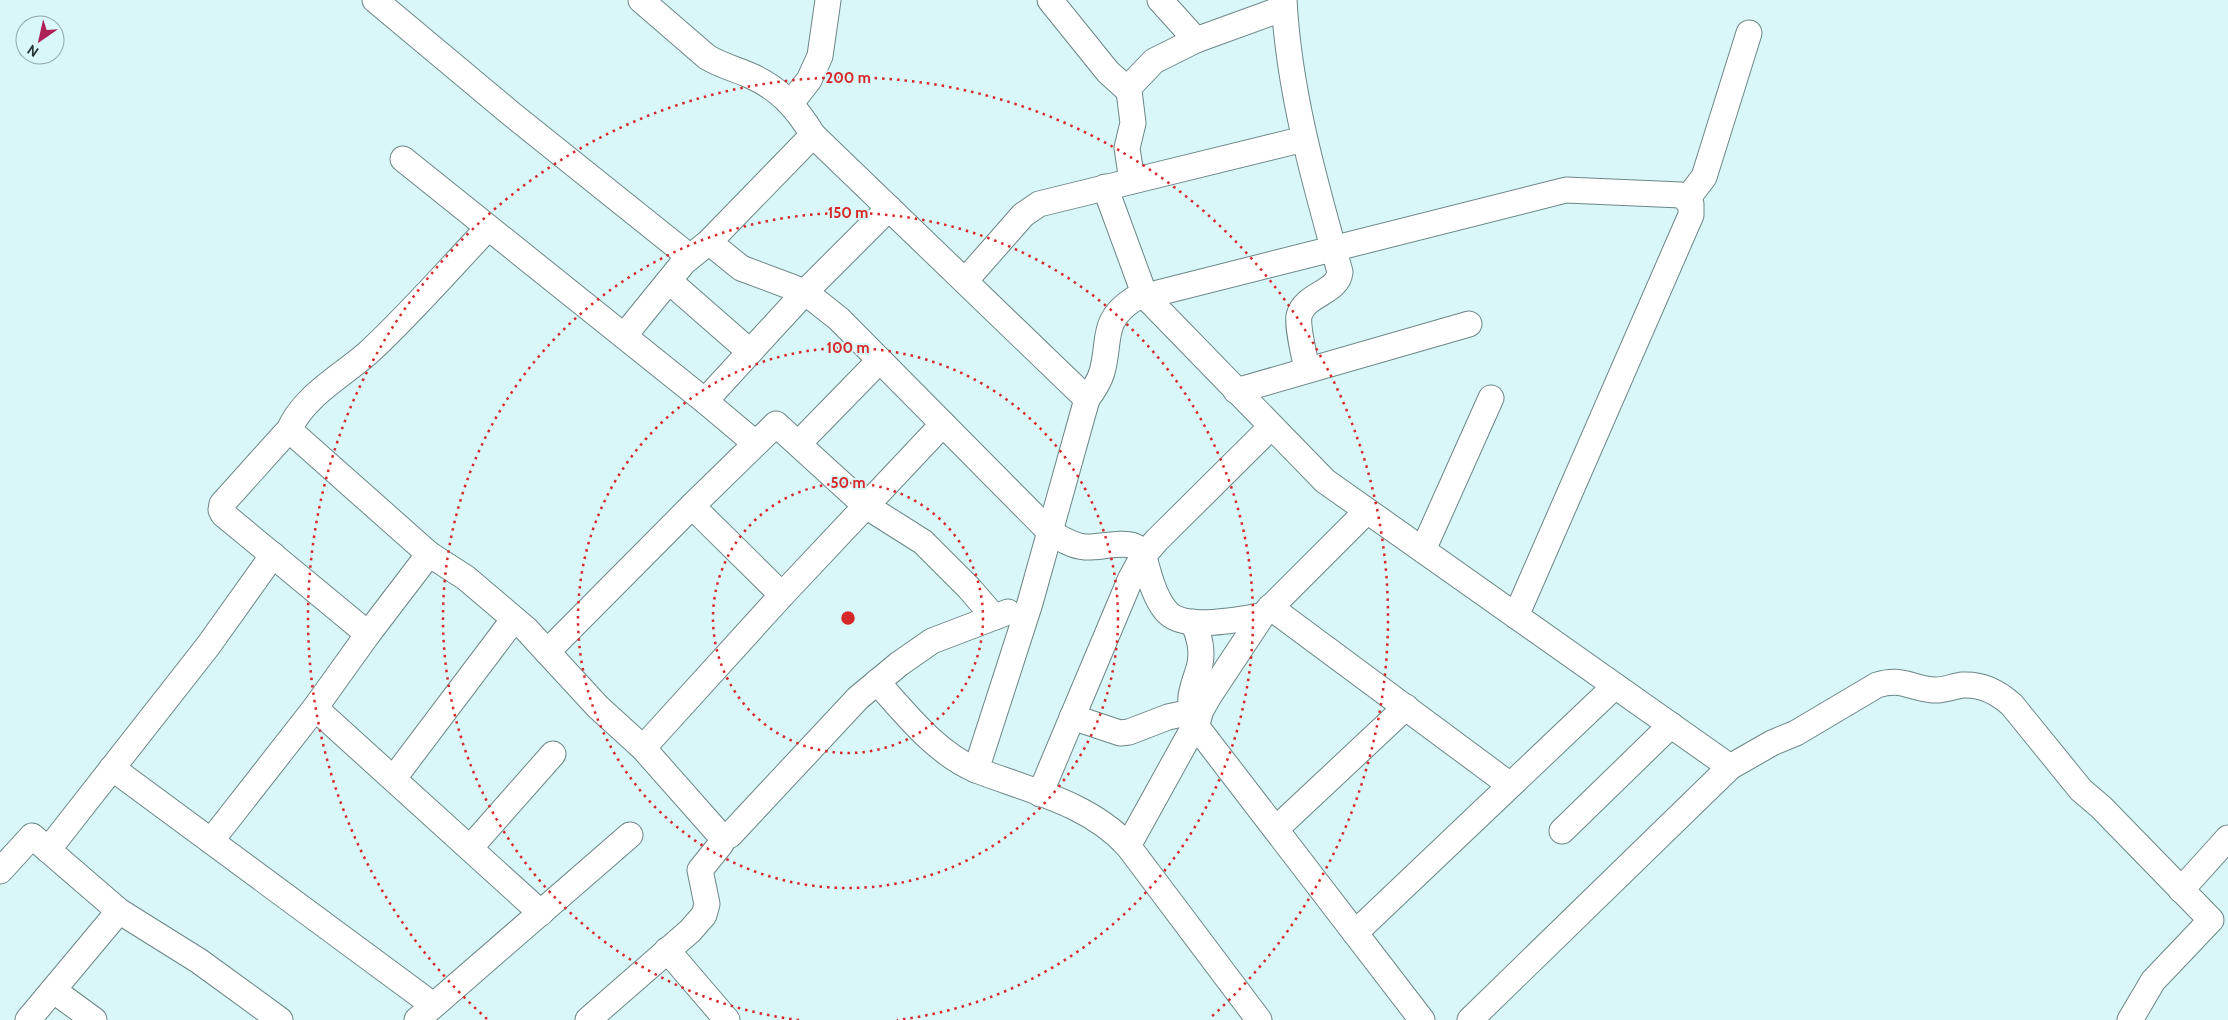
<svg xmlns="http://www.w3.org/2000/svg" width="2228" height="1020" font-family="Cabin,sans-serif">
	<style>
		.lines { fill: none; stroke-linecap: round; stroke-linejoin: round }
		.minor-casing { stroke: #6c8687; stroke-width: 27 }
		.minor { stroke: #fff; stroke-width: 25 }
		.ring { fill: none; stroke: #d62828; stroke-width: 2.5; stroke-dasharray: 2.5 5 }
		.centre { fill: #d62828; stroke: #d9f6f8; stroke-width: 2.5 }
		.ring-label { font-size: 15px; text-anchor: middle; font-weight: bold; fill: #d62828; stroke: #d9f6f8; stroke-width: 4; stroke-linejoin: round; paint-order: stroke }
	</style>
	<rect width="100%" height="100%" fill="#d9f6f8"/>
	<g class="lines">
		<defs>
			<g id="minor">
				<polyline points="375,0 509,112 690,257"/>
				<path d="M 641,0 L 707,57 C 720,65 735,69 749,75 C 779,88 796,107 813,135 L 1087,399 L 1030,603 L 976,770 C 1028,790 1089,803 1128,846 L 1259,1020"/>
				<polyline points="1050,0 1108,72 1129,91"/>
				<polyline points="1160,0 1196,40 1284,8"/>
				<path d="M 1284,0 C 1289,93 1315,183 1340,272 C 1338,293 1304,294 1299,316 C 1297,329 1305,357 1307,370"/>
				<polyline points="791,103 809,80 820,56 828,0"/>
				<polyline points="403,159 705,401 755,443"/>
				<polyline points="1132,181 1127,148 1133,123 1129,91 1131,85 1154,61 1196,40"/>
				<polyline points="1105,187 1145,296 1325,481 1730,767 1470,1020"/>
				<polyline points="1687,199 1704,177 1749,33"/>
				<path d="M 709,242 L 741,268 L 805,292 L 839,319 L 1050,532 C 1060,538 1072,546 1085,547 C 1098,548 1122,541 1134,546 C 1143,549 1145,561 1147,568 C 1151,583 1157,602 1168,613 C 1187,631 1238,619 1262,616"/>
				<polyline points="669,281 749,351"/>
				<polyline points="965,281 1023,215 1039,204 1304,139"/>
				<polyline points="624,336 684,262 709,242 813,135"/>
				<polyline points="1236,391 1469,324"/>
				<path d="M 1087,399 C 1093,391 1099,382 1102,372 C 1111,340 1100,321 1134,299 L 1566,190 L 1681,195 L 1691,204 L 1691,215 L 1516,616"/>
				<polyline points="705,401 805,292 889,208"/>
				<path d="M 288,432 C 303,396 341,377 369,352 C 411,313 449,269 488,228"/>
				<polyline points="799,443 880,360"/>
				<polyline points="692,506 776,424 866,506 923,542 969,588 994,617"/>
				<polyline points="1423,550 1491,398"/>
				<polyline points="1270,607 1510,785"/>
				<path d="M 1193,622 C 1199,635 1203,649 1200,664 C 1196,682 1183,702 1197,719"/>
				<polyline points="368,634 223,514 221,510 222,504 285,434 288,432 296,436 429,554 466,578 526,629 598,707 643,748 720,835 721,844 700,870 707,904 704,915 690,931 588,1020"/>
				<polyline points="547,652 692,506 782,595"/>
				<path d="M 877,682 C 906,714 936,753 976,770"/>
				<polyline points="315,708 541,913"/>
				<polyline points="1072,717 1120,733 1129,732 1168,717 1191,712"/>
				<polyline points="1195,730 1201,710 1209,696 1262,616 1367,511"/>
				<polyline points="643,748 782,595 943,424"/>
				<path d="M 1730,767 L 1772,743 L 1796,733 L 1877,685 C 1902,677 1909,688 1933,690 C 1944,691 1953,686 1963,685 C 1983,684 1998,692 2012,705 L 2081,790 L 2101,807 L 2211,920 L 2153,981 L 2130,1020"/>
				<polyline points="112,768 433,1005"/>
				<polyline points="394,778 514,619"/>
				<polyline points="1040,794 1130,580 1143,556 1157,540 1271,427"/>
				<polyline points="1276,829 1406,707"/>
				<polyline points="1562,831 1671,725"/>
				<polyline points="721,840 730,835 858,698 899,664 932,641 1008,612"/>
				<polyline points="211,841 315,708 368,634 429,554"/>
				<polyline points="1128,846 1190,734 1195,730 1200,731 1422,1020"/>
				<polyline points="470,848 553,754"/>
				<polyline points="48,850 208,646 273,555"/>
				<polyline points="0,871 32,836 119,911 199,961 280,1020"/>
				<polyline points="2181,890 2228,838"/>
				<polyline points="1355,933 1615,686"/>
				<polyline points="667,950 727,1020"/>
				<polyline points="53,990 94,1020"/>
				<polyline points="28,1020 119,911"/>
				<polyline points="417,1020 630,835"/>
			</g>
		</defs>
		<use href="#minor" class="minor-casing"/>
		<use href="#minor" class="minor"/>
	</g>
	<g class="ring">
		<circle cx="848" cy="618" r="135"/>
		<circle cx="848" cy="618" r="270"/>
		<path d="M799 1020A405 405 0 1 1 897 1020"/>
		<path d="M487 1019A540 540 0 1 1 1209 1019"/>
	</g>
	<circle cx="848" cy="618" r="8" class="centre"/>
	<g class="ring-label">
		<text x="848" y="83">200 m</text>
		<text x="848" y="218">150 m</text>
		<text x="848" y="353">100 m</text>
		<text x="848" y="488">50 m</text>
	</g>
	<g transform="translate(40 40) rotate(214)"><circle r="24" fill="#d9f6f8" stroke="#92a8a9"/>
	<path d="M0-4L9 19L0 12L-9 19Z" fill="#af2057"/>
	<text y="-8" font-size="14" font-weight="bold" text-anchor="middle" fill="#273233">N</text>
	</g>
</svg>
